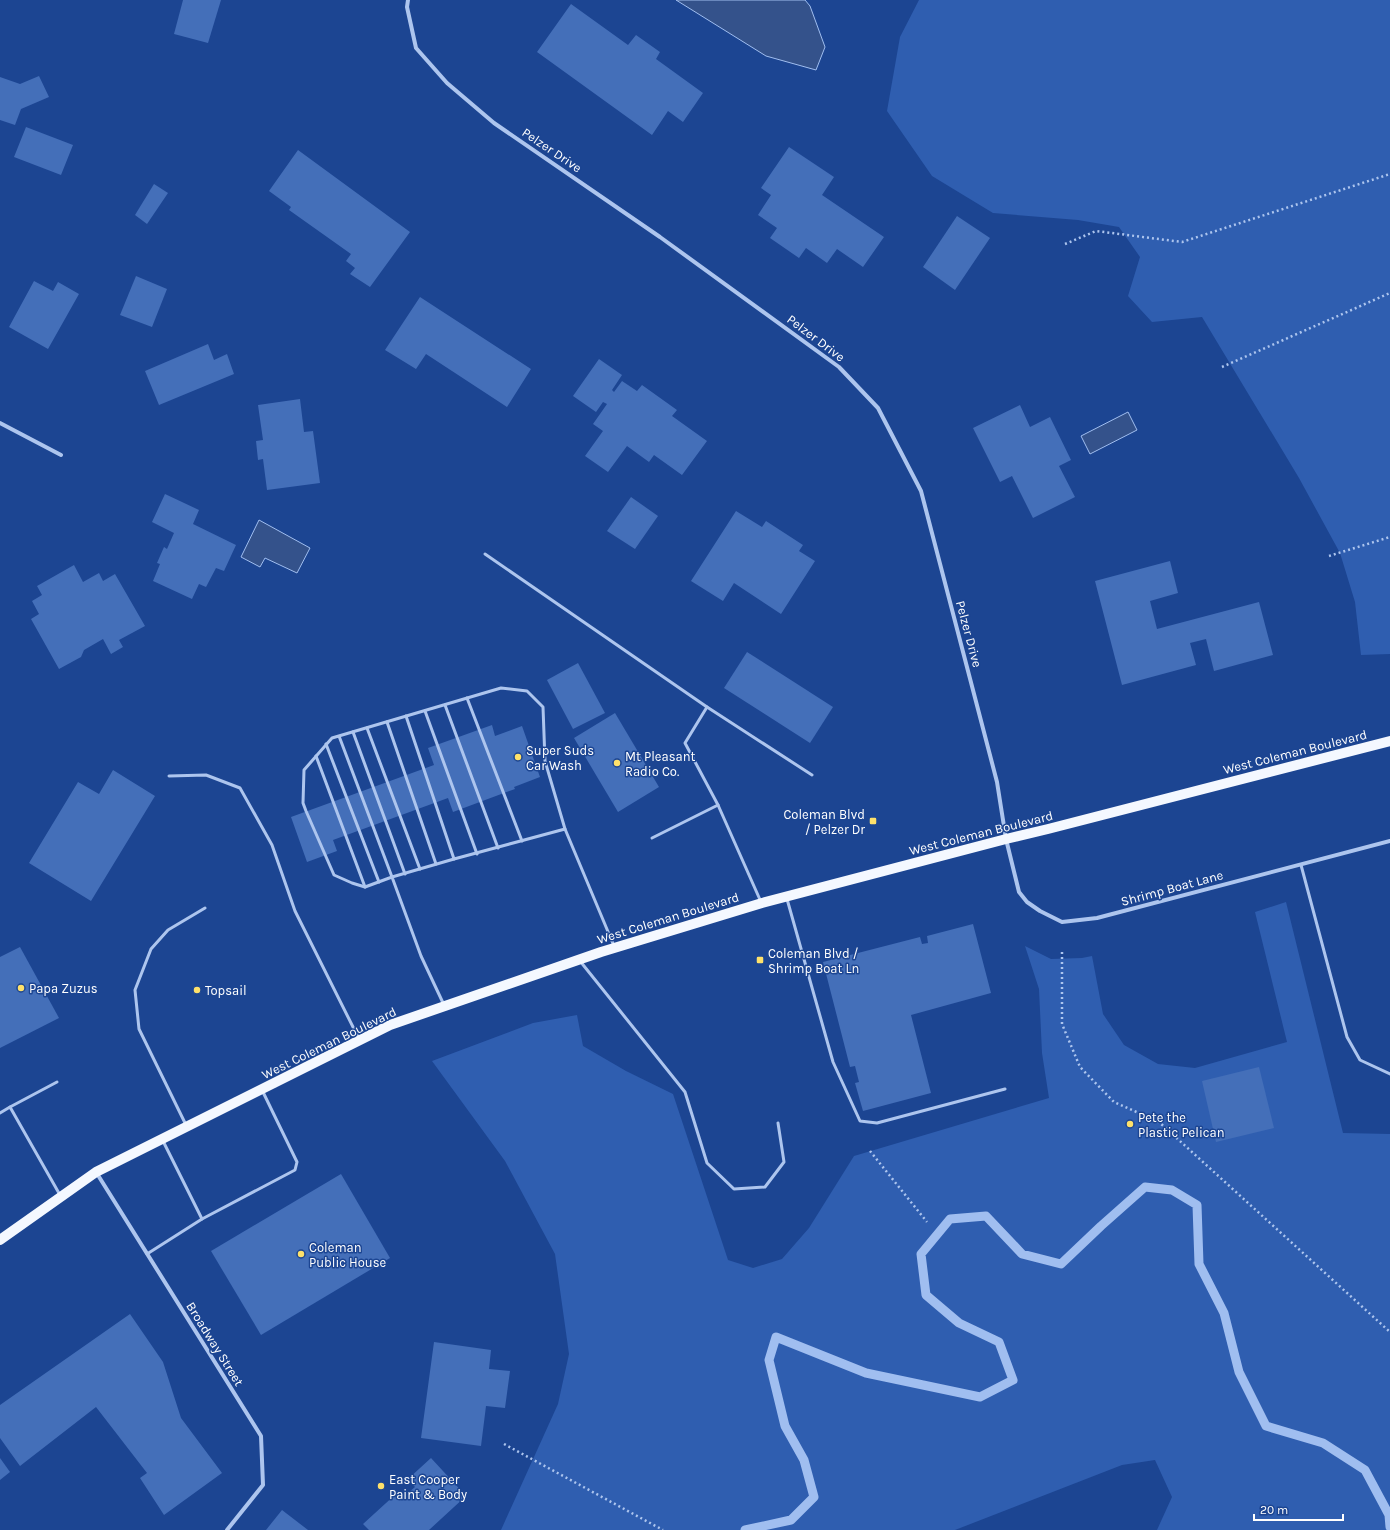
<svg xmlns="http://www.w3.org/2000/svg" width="1390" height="1530" font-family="Karla,sans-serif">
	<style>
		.green { fill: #2f5eb0 }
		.water { fill: #34528b; stroke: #a0bef0 }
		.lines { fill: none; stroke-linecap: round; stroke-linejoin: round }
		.stream { stroke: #a0bef0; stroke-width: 9 }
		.building { fill: #446fb9 }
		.path { stroke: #adc5ee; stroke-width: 2.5; stroke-dasharray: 2 3; stroke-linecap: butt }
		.service { stroke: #adc5ee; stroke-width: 3 }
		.minor { stroke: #adc5ee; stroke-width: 4 }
		.primary { stroke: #f4f8ff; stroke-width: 10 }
		.poi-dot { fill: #fee16b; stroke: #1c4592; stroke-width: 1.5 }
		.labels { text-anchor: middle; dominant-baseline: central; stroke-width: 3; stroke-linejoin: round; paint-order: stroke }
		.street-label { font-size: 13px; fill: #fff; stroke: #1c4592 }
		.poi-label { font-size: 13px; fill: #fff; stroke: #1c4592; text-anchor: start }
	</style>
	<rect width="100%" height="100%" fill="#1c4592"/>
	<g class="green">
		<polygon points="919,0 1390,0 1390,654 1361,655 1355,602 1340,553 1299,478 1202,317 1152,322 1128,296 1140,257 1119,227 1078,220 993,213 932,176 887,111 900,37"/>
		<polygon points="1286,902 1343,1133 1390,1134 1390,1530 1157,1530 1172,1497 1155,1460 1122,1465 955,1530 501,1530 558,1404 569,1354 555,1254 505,1161 432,1061 533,1023 577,1015 583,1046 626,1071 673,1094 728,1260 753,1268 782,1259 809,1228 854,1156 1049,1098 1042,1053 1039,989 1025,946 1051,959 1082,958 1092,956 1103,1014 1124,1045 1158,1064 1195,1068 1287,1042 1255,912"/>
	</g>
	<g class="water">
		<polygon points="676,0 805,0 810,6 825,47 816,70 766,56"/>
		<polygon points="1128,412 1137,430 1090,454 1081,436"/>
		<polygon points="259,520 310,548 297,573 265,558 260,567 241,557"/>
	</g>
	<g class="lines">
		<polyline class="stream" points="745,1530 791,1520 814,1497 804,1460 785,1426 769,1360 776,1337 866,1373 980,1397 1013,1380 999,1342 959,1323 926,1295 921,1254 950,1219 986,1216 1022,1254 1061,1264 1101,1226 1145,1187 1172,1190 1197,1205 1199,1264 1224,1313 1239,1372 1266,1426 1323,1443 1365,1470 1389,1515 1390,1527"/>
	</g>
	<g class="building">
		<polygon points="183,0 221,0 208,43 174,34"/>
		<polygon points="571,4 628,45 636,35 660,52 656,59 703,93 683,122 668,111 652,135 537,52"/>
		<polygon points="39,76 49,97 21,109 15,125 0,120 0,77 20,84"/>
		<polygon points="26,127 73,145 61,175 14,157"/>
		<polygon points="789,147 834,177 822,195 884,237 863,267 837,249 827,263 806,248 799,258 770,238 777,228 758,215 771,195 761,188"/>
		<polygon points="298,150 410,232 370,287 350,274 355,268 346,261 351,254 289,210 291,207 269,191"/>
		<polygon points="154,184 168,193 147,224 135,215"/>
		<polygon points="957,216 990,238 955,290 923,267"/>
		<polygon points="136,276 167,289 152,327 120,315"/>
		<polygon points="34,281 53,291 58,282 79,294 48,349 9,327"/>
		<polygon points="420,297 531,369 507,407 426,354 416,369 385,350"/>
		<polygon points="208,344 214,360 227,354 234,374 159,405 145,371"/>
		<polygon points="599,359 622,375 612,390 614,392 622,381 637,391 642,385 677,410 672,416 707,441 682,475 654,455 649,462 627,446 608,472 585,456 603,431 593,424 607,404 603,402 596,412 573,396"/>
		<polygon points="300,399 304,432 313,431 320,483 267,490 263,459 258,460 256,441 263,440 258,405"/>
		<polygon points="1020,405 1030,427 1050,417 1071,460 1059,466 1075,497 1033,518 1012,476 1000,482 973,428"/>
		<polygon points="165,494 199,510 193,524 236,545 224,571 216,568 206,587 199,584 192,599 153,581 160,564 157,563 164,547 167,549 174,533 152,522"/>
		<polygon points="631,497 658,516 635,549 607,531"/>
		<polygon points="736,511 762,527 766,521 803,545 799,551 815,561 781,614 734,583 723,601 691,581"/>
		<polygon points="1170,561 1178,593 1150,601 1157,629 1259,602 1273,655 1214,671 1206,639 1190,643 1196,665 1122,685 1095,581"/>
		<polygon points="74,565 83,582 99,573 103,581 115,574 145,626 119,640 123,647 111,654 103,639 84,650 81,657 59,669 31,619 39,614 32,601 42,595 37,586"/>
		<polygon points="747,652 833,707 810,743 724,688"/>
		<polygon points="578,663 605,713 573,729 547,680"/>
		<polygon points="615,713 659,787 618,812 574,738"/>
		<polygon points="492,725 495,736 522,726 540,777 514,787 515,789 453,812 448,798 333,840 337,851 307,862 291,817 434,765 428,748"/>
		<polygon points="113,770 155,796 91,901 29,863 78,782 99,794"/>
		<polygon points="973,924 991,993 911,1015 931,1093 863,1111 855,1083 859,1082 855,1066 850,1067 823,962 920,937 922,944 928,943 927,936"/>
		<polygon points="20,947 59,1018 0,1048 0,957"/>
		<polygon points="1259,1067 1274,1128 1216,1142 1202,1081"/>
		<polygon points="341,1174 390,1258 261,1335 211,1251"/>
		<polygon points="130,1314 163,1362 181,1418 222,1473 164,1515 140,1478 147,1473 96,1407 20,1466 0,1438 0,1405"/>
		<polygon points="434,1342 491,1350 489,1369 510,1371 505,1408 486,1406 481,1446 421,1438"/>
		<polygon points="0,1458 10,1472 0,1480"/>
		<polygon points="431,1458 466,1496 429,1530 369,1530 363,1524 397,1493 402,1498 415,1487 408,1479"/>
		<polygon points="282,1510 308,1530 266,1530"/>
	</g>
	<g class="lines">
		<g class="path">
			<polyline points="1065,244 1096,231 1182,242 1390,174"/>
			<polyline points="1222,367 1390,293"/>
			<polyline points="1329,556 1390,537"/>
			<polyline points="1062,952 1062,1024 1080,1067 1114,1102 1159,1122 1390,1332"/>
			<polyline points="870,1151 927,1222"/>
			<polyline points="504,1444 663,1530"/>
		</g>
		<g class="service">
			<polyline points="485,554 707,707 685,743 718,805"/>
			<polyline points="467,698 522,841"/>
			<polyline points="445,705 498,848"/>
			<polyline points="707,707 812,775"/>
			<polyline points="425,711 477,854"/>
			<polyline points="406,716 454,859"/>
			<polyline points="387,722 436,864"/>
			<polyline points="367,728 420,869"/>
			<polyline points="353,732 405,874"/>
			<polyline points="339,736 392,877 365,887 352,883 334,875 306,811 303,803 304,770 332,738 501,688 527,691 543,707 545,761 565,829"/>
			<polyline points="326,744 379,882"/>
			<polyline points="316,756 365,887"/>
			<polyline points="169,776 206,775 240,788 272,845 295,911 359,1039"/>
			<polyline points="652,838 718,805 761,902"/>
			<polyline points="1301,865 1347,1037 1360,1060 1390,1074"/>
			<polyline points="787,899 833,1062 860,1121 877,1123 1005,1089"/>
			<polyline points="580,961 685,1092 707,1163 734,1189 765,1187 784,1162 778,1123"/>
			<polyline points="444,1005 421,956 392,877 454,859 565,829 614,946"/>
			<polyline points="10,1107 57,1082"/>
			<polyline points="0,1113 10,1107 60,1195"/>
			<polyline points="186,1125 139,1029 135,990 151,949 168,930 205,908"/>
			<polyline points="202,1219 295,1170 297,1162 262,1090"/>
			<polyline points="147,1254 202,1219 163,1141"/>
		</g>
		<g class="minor">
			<polyline points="408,0 407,7 416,48 447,83 494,123 660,237 839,367 878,408 921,491 997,782 1006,839 1019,892 1027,902 1040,911 1062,922 1097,918 1390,841"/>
			<polyline points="0,423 61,455"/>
			<polyline points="96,1172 261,1436 263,1485 227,1530"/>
		</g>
		<polyline class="primary" points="0,1240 96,1172 390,1025 601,952 762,903 1006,839 1048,829 1390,741"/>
	</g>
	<g class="poi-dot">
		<circle cx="518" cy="757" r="4"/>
		<circle cx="617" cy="763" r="4"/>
		<rect x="869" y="817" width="8" height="8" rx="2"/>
		<rect x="756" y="956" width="8" height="8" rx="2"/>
		<circle cx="21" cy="988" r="4"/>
		<circle cx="197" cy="990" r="4"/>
		<circle cx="1130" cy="1124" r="4"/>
		<circle cx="301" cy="1254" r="4"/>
		<circle cx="381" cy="1486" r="4"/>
	</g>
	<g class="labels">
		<g class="street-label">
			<text transform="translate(552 150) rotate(34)">Pelzer Drive</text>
			<text transform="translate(816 338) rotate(37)">Pelzer Drive</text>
			<text transform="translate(969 634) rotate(75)">Pelzer Drive</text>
			<text transform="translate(1295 752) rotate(-14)">West Coleman Boulevard</text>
			<text transform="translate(981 833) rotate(-14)">West Coleman Boulevard</text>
			<text transform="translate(1172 888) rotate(-15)">Shrimp Boat Lane</text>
			<text transform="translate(668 918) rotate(-17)">West Coleman Boulevard</text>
			<text transform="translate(329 1043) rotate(-26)">West Coleman Boulevard</text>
			<text transform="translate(215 1344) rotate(58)">Broadway Street</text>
		</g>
		<g class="poi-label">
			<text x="526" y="750">Super Suds<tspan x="526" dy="15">Car Wash</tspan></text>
			<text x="625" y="756">Mt Pleasant<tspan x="625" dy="15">Radio Co.</tspan></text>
			<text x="865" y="814" text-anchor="end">Coleman Blvd<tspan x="865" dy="15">/ Pelzer Dr</tspan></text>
			<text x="768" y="953">Coleman Blvd /<tspan x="768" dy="15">Shrimp Boat Ln</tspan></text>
			<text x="29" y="988">Papa Zuzus</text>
			<text x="205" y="990">Topsail</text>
			<text x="1138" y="1117">Pete the<tspan x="1138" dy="15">Plastic Pelican</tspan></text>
			<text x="309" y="1247">Coleman<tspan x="309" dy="15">Public House</tspan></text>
			<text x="389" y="1479">East Cooper<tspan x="389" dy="15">Paint &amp; Body</tspan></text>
		</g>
	</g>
	<path d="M1254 1514v6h89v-6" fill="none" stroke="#ffffff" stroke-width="2"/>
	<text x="1260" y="1514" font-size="12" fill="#ffffff" stroke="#1c4592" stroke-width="3" paint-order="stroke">20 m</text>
</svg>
